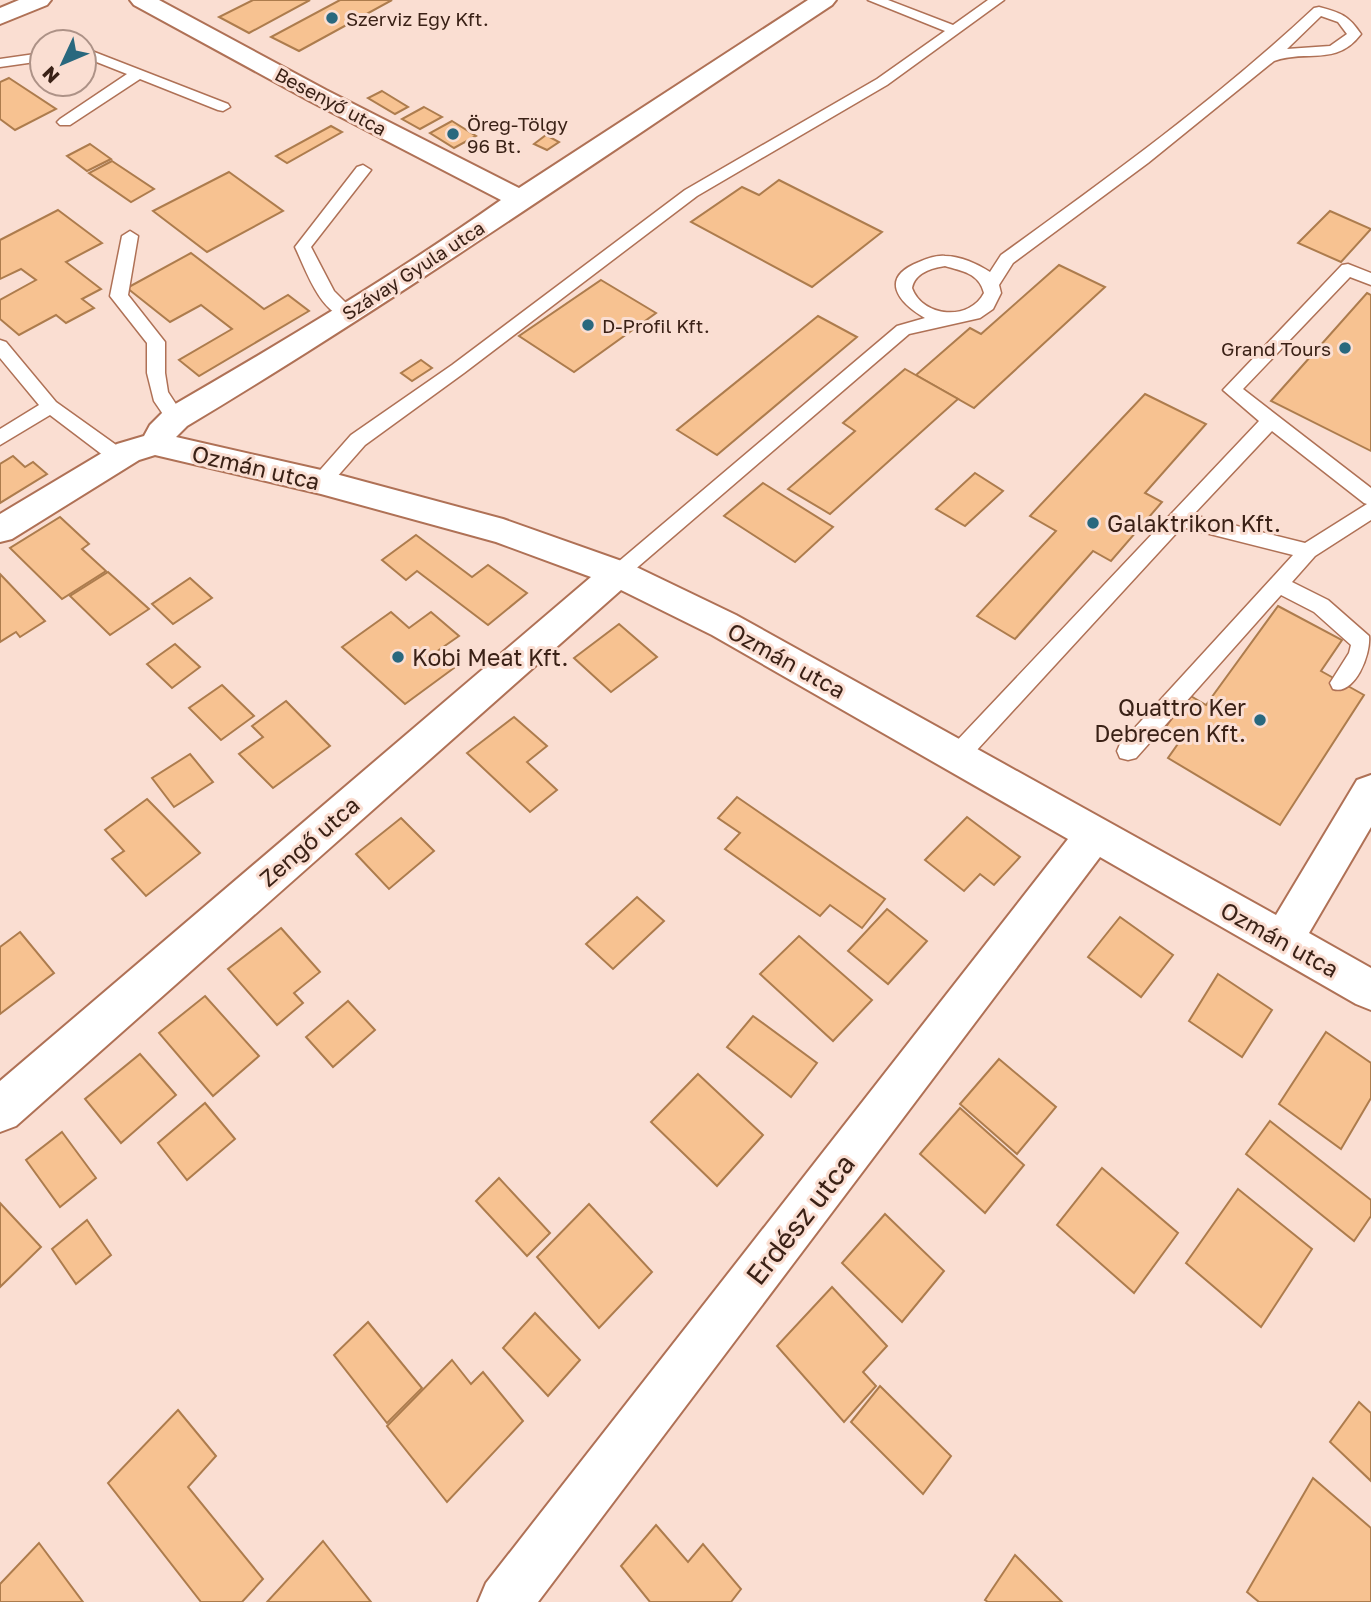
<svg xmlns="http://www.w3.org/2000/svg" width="1371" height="1602" font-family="'Golos Text',sans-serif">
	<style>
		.building { fill: #f7c291; stroke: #ad7c4d; stroke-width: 2 }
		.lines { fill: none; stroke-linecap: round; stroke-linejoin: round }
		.service-casing { stroke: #af7156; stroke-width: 3 }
		.minor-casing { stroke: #af7156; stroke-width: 4 }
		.service { fill: #fff; fill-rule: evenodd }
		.minor { fill: #fff; fill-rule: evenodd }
		.poi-dot { fill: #29687e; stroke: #faded2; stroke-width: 2.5 }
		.labels { text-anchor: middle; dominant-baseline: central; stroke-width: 6; stroke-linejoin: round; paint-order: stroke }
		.far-poi-label { font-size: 19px; fill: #3a2116; stroke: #faded2; text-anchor: start }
		.far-street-label { font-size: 19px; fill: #3a2116; stroke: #faded2 }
		.street-label { font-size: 23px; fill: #3a2116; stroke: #faded2 }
		.poi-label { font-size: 23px; fill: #3a2116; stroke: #faded2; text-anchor: start }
		.near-street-label { font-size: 28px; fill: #3a2116; stroke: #faded2 }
	</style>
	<rect width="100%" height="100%" fill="#faded2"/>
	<g class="building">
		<polygon points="253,0 310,0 249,33 219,17"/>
		<polygon points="340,0 392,0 299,51 271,37"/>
		<polygon points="9,78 56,109 15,130 0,119 0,82"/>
		<polygon points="382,91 408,107 395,114 368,98"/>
		<polygon points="424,107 442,117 420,129 402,119"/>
		<polygon points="452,121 476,136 454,148 430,133"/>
		<polygon points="331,126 342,132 287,163 276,156"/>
		<polygon points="546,135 559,142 547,150 534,144"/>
		<polygon points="90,144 111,159 87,171 67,156"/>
		<polygon points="112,161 154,189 131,202 89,173"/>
		<polygon points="229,172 283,211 207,252 153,211"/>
		<polygon points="779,180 882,232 812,287 691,222 742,187 759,195"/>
		<polygon points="58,210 102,243 66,262 101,289 82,299 94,308 66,323 56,315 19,335 0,319 0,300 36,280 21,269 0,279 0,240"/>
		<polygon points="1330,211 1371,229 1341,262 1298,243"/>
		<polygon points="191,253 264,309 288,295 309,311 199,376 179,360 232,329 201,305 170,322 127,288"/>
		<polygon points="1059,265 1105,287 974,408 916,375 970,328 981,334"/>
		<polygon points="601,280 656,313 574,372 519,336"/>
		<polygon points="1367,293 1371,295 1371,451 1271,401"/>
		<polygon points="818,316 857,337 717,455 677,430"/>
		<polygon points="421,360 432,368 412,381 401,373"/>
		<polygon points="905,369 958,399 830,514 788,489 855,431 843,423"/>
		<polygon points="1145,394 1206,424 1145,493 1162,502 1111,561 1093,551 1015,639 977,616 1056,531 1030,516"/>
		<polygon points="13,456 25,467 33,462 47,474 0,503 0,464"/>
		<polygon points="975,473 1003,491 965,526 936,509"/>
		<polygon points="763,483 833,527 795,562 724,516"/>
		<polygon points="60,517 89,544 82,549 106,571 62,599 10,548"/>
		<polygon points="416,535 472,577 488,565 527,593 488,625 417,571 406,580 382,560"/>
		<polygon points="108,572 149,609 110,635 70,596"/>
		<polygon points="0,574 45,621 20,637 16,632 0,642"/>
		<polygon points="190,578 212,598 173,624 152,604"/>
		<polygon points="1278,606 1342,640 1321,671 1364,695 1280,825 1168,758 1182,738 1165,728 1189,695 1206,705"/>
		<polygon points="391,612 409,628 431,612 459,636 436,652 454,668 405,704 342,647"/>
		<polygon points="619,624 657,657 611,692 574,658"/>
		<polygon points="175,644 200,667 172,688 147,664"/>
		<polygon points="222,685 254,716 221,740 189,708"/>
		<polygon points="286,701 330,746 273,788 239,754 263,737 252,726"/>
		<polygon points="514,717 547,746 527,762 557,790 530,812 467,753"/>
		<polygon points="190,754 213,782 174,807 152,778"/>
		<polygon points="737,797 885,899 862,928 830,905 820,916 725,849 740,833 718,818"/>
		<polygon points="147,799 200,853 146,896 112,859 124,851 105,830"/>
		<polygon points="967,817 1020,857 994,885 980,874 964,891 925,860"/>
		<polygon points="401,818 434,851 389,889 356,854"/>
		<polygon points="637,897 664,921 613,969 586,944"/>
		<polygon points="887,909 927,941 888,984 848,951"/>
		<polygon points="1120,917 1173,955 1141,997 1088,957"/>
		<polygon points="281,928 320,972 294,993 303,1003 277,1025 228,969"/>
		<polygon points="20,932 54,973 0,1014 0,947"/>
		<polygon points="799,936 872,1000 833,1041 760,974"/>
		<polygon points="1218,974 1272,1010 1242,1057 1189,1021"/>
		<polygon points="205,996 259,1056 213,1096 159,1033"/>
		<polygon points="348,1001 375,1030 333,1067 306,1037"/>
		<polygon points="753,1016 817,1063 791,1097 727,1047"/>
		<polygon points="1326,1032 1371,1063 1371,1098 1341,1149 1279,1104"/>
		<polygon points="140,1054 176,1095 121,1143 85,1099"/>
		<polygon points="999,1059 1056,1107 1017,1154 960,1104"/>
		<polygon points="698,1074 763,1135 717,1186 651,1122"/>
		<polygon points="205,1103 235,1139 187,1180 158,1143"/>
		<polygon points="960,1108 1024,1165 985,1213 920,1154"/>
		<polygon points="1270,1121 1371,1200 1371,1216 1354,1241 1246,1154"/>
		<polygon points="62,1132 96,1178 60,1207 26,1160"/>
		<polygon points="1102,1168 1178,1233 1134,1293 1057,1225"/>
		<polygon points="499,1178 550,1233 527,1256 476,1201"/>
		<polygon points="1238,1189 1312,1249 1261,1327 1186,1263"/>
		<polygon points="0,1203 41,1247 0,1287"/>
		<polygon points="589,1204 652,1272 599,1328 537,1257"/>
		<polygon points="885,1214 944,1271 902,1322 842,1263"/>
		<polygon points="87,1220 111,1255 76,1284 52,1249"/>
		<polygon points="832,1287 887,1346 863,1372 876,1386 844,1422 777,1346"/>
		<polygon points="535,1313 580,1360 548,1396 503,1348"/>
		<polygon points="368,1322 422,1388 387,1423 334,1355"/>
		<polygon points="452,1360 471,1384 483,1372 523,1421 447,1502 387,1426"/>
		<polygon points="880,1386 951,1456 923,1494 851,1422"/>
		<polygon points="1359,1402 1371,1413 1371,1481 1330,1442"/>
		<polygon points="178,1410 216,1456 188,1487 263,1579 242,1602 201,1602 108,1483"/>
		<polygon points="1313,1478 1371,1528 1371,1602 1259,1602 1247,1592"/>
		<polygon points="656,1525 688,1562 703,1544 741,1589 731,1602 650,1602 621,1566"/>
		<polygon points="323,1541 371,1602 267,1602"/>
		<polygon points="39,1543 83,1602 0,1602 0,1584"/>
		<polygon points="1015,1555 1062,1602 988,1602 985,1600"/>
	</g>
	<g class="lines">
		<defs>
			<g id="service">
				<polygon points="868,0 888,0 953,25 988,0 1004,0 887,85 697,196 464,373 365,445 328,487 314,487 311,482 314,477 351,435 452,365 685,190 877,79 945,31"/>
				<path d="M 1319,7 C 1341,13 1348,15 1361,34 C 1336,67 1307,49 1274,61 L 1148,163 L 1013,263 L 999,285 L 1001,293 L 993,309 L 980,318 L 909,334 L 625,578 L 618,581 L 611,578 L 608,573 L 611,568 L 897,326 L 925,318 C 899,303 878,278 919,262 C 926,259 937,255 945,256 C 960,256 978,264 990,272 L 1001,255 C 1109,177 1217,99 1314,8 ZM 1321,16 L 1338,22 L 1347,34 L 1330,46 L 1287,49 ZM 945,266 C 962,271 979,273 984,293 C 970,321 923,318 912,288 C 915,273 931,268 945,266 Z"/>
				<polygon points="84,48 228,104 230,107 223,111 218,110 140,79 70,125 60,125 57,122 60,119 127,74 84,57"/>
				<polygon points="42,53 42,61 0,67 0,59"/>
				<path d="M 363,165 L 371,170 L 311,247 L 334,291 L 356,313 L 347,319 C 319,311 306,270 295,247 L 357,167 Z"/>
				<polygon points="130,231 138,236 128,295 165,342 165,373 168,392 185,418 183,423 169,423 154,401 147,373 147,343 110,296 122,236"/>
				<path d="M 1348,264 L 1371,273 L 1371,285 L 1350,277 L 1243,389 L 1371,488 L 1371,520 L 1315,556 L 1292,582 L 1328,600 L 1369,636 C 1371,654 1355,696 1333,689 L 1330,683 L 1349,653 L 1351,645 L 1314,612 L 1281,595 L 1136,758 L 1128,760 L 1120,758 L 1117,751 L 1120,744 L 1293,555 L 1182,527 L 965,763 L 957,765 L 949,763 L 946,756 L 949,749 L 1259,421 L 1223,390 L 1342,265 ZM 1272,431 L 1364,503 L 1367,504 L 1305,543 L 1193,515 Z"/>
				<polygon points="0,340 6,342 56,402 126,452 128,457 126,462 112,462 50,415 0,445 0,429 39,405 0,358"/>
			</g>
			<g id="minor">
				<polygon points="19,0 51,0 47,5 0,24 0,8"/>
				<path d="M 130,0 L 159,0 L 326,90 L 519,188 L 808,0 L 836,0 L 832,5 C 618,146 407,294 187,426 L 176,437 L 321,470 L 503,519 L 630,564 L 736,615 L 1276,915 L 1357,780 L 1371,775 L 1371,827 L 1309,933 L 1371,968 L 1371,1010 L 1356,1004 L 1100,857 L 538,1602 L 478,1602 L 486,1583 L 1068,839 L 712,635 L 621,590 L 16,1126 L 0,1132 L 0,1081 L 591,577 L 496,542 L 321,494 L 155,455 L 139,460 L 12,539 L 0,542 L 0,514 L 117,444 L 144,436 L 150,425 L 165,410 C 279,344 393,276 501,200 L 308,100 L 134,5 Z"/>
			</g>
		</defs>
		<use href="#service" class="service-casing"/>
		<use href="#minor" class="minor-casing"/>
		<use href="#service" class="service"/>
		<use href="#minor" class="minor"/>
	</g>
	<g class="poi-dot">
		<circle cx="332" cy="18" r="7"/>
		<circle cx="453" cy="134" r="7"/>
		<circle cx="588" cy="325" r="7"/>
		<circle cx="1345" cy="348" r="7"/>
		<circle cx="1093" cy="523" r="7"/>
		<circle cx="398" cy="657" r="7"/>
		<circle cx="1260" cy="720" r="7"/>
	</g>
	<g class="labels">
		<g class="far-poi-label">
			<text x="346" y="18">Szerviz Egy Kft.</text>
			<text x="467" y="123">Öreg-Tölgy<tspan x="467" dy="22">96 Bt.</tspan></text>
			<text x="602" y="325">D-Profil Kft.</text>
			<text x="1331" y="348" text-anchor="end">Grand Tours</text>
		</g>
		<g class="far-street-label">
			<text transform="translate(331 101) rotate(28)">Besenyő utca</text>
			<text transform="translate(413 270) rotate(-33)">Szávay Gyula utca</text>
		</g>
		<g class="street-label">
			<text transform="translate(256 467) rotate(13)">Ozmán utca</text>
			<text transform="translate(787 660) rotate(29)">Ozmán utca</text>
			<text transform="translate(309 841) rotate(-41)">Zengő utca</text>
			<text transform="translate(1280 939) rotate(29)">Ozmán utca</text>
		</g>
		<g class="poi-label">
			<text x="1107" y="523">Galaktrikon Kft.</text>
			<text x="412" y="657">Kobi Meat Kft.</text>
			<text x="1246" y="707" text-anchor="end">Quattro Ker<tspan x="1246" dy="26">Debrecen Kft.</tspan></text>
		</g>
		<g class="near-street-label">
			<text transform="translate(800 1219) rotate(-52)">Erdész utca</text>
		</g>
	</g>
	<g transform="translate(63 63) rotate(226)"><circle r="33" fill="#faded2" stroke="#ad9287" stroke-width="2"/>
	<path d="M0-5L12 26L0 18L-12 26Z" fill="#29687e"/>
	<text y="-10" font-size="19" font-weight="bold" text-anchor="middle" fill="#3a2116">N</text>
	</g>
</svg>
